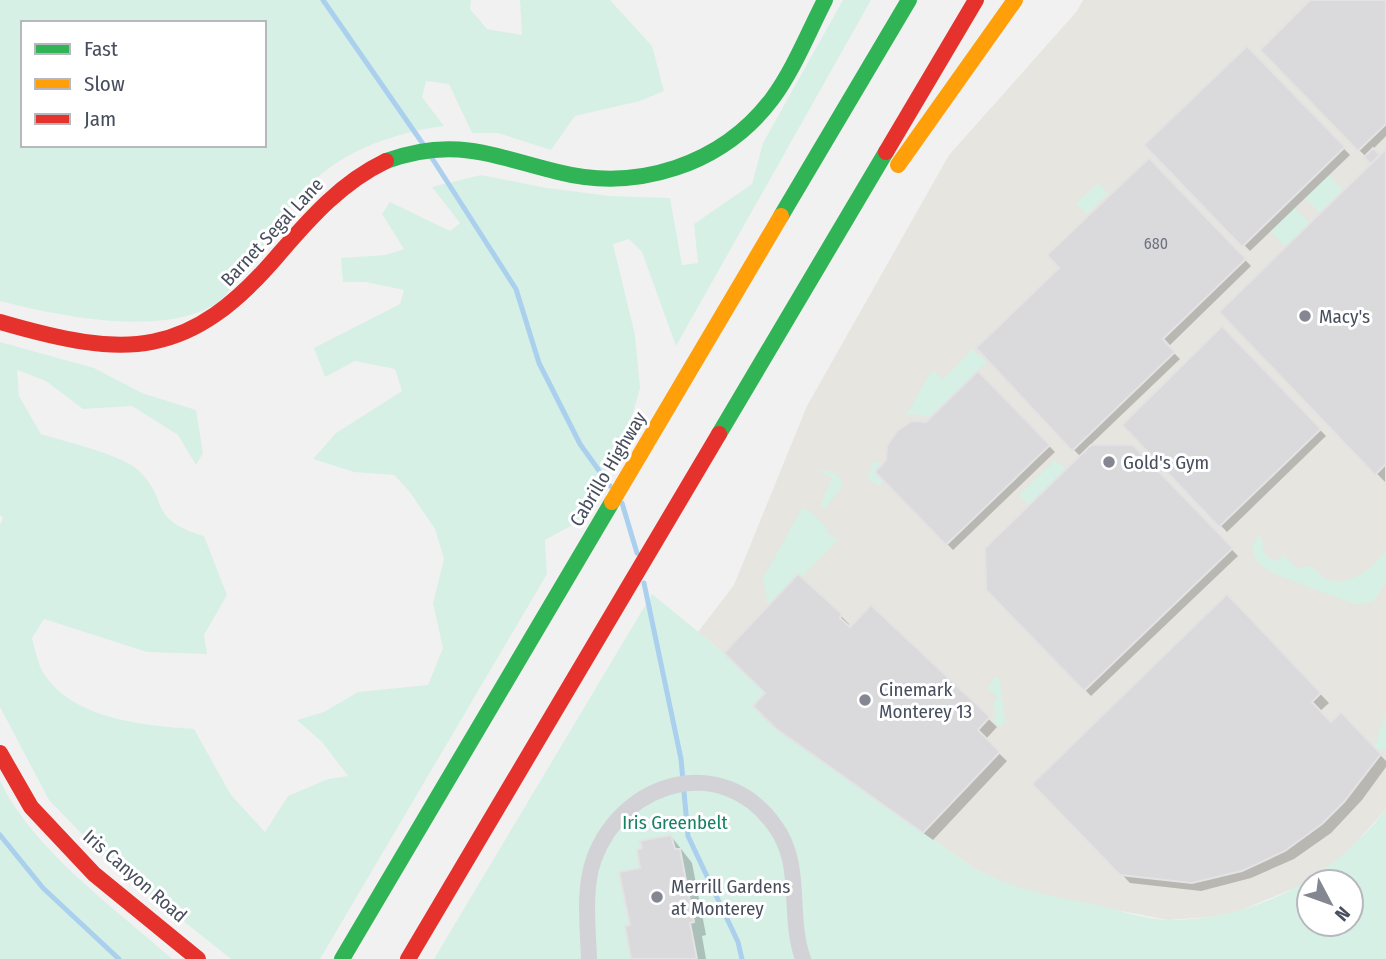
<svg xmlns="http://www.w3.org/2000/svg" width="1386" height="959" font-family="'Fira Sans Condensed',sans-serif">
	<style>
		.commercial { fill: #e6e5df }
		.green { fill: #d6f0e6; fill-rule: evenodd }
		.shadow { fill: #0003 }
		.lines { fill: none; stroke-linecap: round; stroke-linejoin: round }
		.stream { stroke: #aad0ee; stroke-width: 5 }
		.building { fill: #dadadd; stroke: #e3e3e4; stroke-width: 2 }
		.street { stroke: #d3d3d7; stroke-width: 16 }
		.fast { stroke: #30b455; stroke-width: 16 }
		.slow { stroke: #ff9f0a; stroke-width: 16 }
		.jam { stroke: #e5322d; stroke-width: 16 }
		.poi-dot { fill: #848791; stroke: #fff; stroke-width: 2.5 }
		.labels { text-anchor: middle; dominant-baseline: central; stroke-width: 6; stroke-linejoin: round; paint-order: stroke }
		.number-label { font-size: 16px; fill: #6e727f }
		.street-label { font-size: 19px; fill: #484e5e; stroke: #fff }
		.poi-label { font-size: 19px; fill: #484e5e; stroke: #fff; text-anchor: start }
		.park-label { font-size: 19px; fill: #168165; stroke: #fff }
	</style>
	<rect width="100%" height="100%" fill="#f2f1f1"/>
	<polygon class="commercial" points="1083,0 1386,0 1386,809 1345,855 1304,884 1237,912 1208,917 1168,920 1039,895 1003,883 975,869 774,727 753,706 724,653 698,632 734,585 807,406 949,155 1077,11"/>
	<g class="green">
		<path d="M 0,0 L 471,0 L 470,9 L 487,29 L 522,35 L 520,0 L 610,0 L 652,46 L 664,91 L 640,101 L 575,116 L 551,150 L 498,133 L 472,133 L 449,84 L 426,81 L 422,97 L 444,126 C 390,133 334,154 299,196 C 282,216 269,240 252,261 C 241,274 228,297 214,305 C 159,337 59,316 0,301 ZM 23,23 L 264,23 L 264,145 L 23,145 Z"/>
		<path d="M 843,0 L 871,0 L 676,346 L 642,252 L 629,239 L 613,244 L 635,335 L 640,388 L 626,438 L 578,522 L 545,540 L 547,574 L 320,959 L 231,959 L 108,861 L 49,800 L 0,707 L 0,525 L 3,518 L 0,515 L 0,342 L 94,368 L 142,393 L 196,410 L 203,453 L 196,465 L 178,435 L 132,406 L 83,409 L 46,381 L 17,370 L 19,396 L 41,434 C 63,441 123,455 138,470 C 171,501 146,519 204,536 L 227,595 L 204,635 L 207,654 L 147,652 L 44,619 L 32,638 C 35,649 38,665 44,674 C 75,720 143,725 194,729 L 231,795 L 265,832 L 288,796 L 328,779 L 348,776 L 322,742 L 297,720 L 324,712 L 358,692 L 428,685 L 443,648 L 433,603 L 444,559 L 435,529 L 409,491 L 394,475 L 354,472 L 313,459 L 336,433 L 402,391 L 395,369 L 355,361 L 325,377 L 314,348 L 400,304 L 404,290 L 366,282 L 343,282 L 341,258 L 385,255 L 404,249 L 382,214 L 390,202 L 450,231 L 460,223 L 432,187 L 481,175 L 547,188 L 610,196 L 670,198 L 682,265 L 698,263 L 694,224 L 752,184 L 763,143 Z"/>
		<polygon points="1329,175 1343,190 1320,213 1305,198"/>
		<polygon points="1098,183 1108,193 1087,214 1076,203"/>
		<polygon points="1295,208 1309,223 1285,247 1270,231"/>
		<polygon points="972,349 987,362 930,417 916,414 906,415 929,375 934,371 943,379"/>
		<polygon points="873,460 882,464 875,472 883,480 881,486 868,480"/>
		<polygon points="1055,460 1066,469 1029,505 1019,495"/>
		<polygon points="827,470 840,477 842,487 825,509 820,506 832,477 817,471"/>
		<polygon points="802,508 811,511 828,529 826,532 838,540 802,577 798,574 768,607 763,578"/>
		<path d="M 1258,536 L 1262,537 L 1263,553 L 1275,562 L 1283,555 L 1297,568 L 1311,566 C 1316,570 1323,578 1329,580 C 1352,586 1375,567 1386,550 L 1386,582 L 1373,602 L 1354,604 L 1272,573 L 1257,562 L 1253,552 L 1252,546 Z"/>
		<path d="M 652,594 L 724,653 L 765,693 L 753,707 L 774,727 L 975,869 C 1013,889 1051,896 1092,904 C 1117,909 1145,920 1171,920 C 1256,920 1335,876 1386,809 L 1386,959 L 434,959 ZM 1309,882 L 1351,882 L 1351,924 L 1309,924 Z"/>
		<polygon points="996,676 1000,679 1005,721 1001,728 992,720 996,716 993,703 998,699 987,687"/>
		<polygon points="1386,711 1386,748 1385,750 1374,748"/>
		<path d="M 0,781 C 33,850 116,909 172,959 L 0,959 Z"/>
	</g>
	<g class="shadow">
		<polygon points="1314,0 1386,0 1386,136 1372,150 1380,158 1386,152 1385,482 1222,312 1374,164 1359,150"/>
		<polygon points="1247,49 1350,155 1250,251 1147,145"/>
		<polygon points="1149,160 1251,266 1168,347 1180,359 1088,447 1132,447 1238,556 1091,696 987,589 1081,457 1073,449 1061,268"/>
		<polygon points="1222,329 1326,436 1227,532 1124,425"/>
		<polygon points="978,374 1055,452 953,550 877,472"/>
		<polygon points="1227,597 1329,703 1319,712 1331,724 1341,715 1386,761 1386,767 1362,800 1331,833 1294,859 1251,878 1201,891 1130,883 1035,784"/>
		<polygon points="871,608 997,727 985,740 1007,761 933,840 784,735 755,706 841,616 849,624 850,630"/>
		<polygon points="671,836 692,863 706,935 702,936 706,959 632,959 632,926 642,869"/>
	</g>
	<g class="lines">
		<g class="stream">
			<polyline points="323,0 423,144"/>
			<polyline points="430,155 516,289 539,363 580,444 610,486"/>
			<polyline points="622,503 637,553"/>
			<polyline points="644,583 681,759 688,836 738,942 742,959"/>
			<polyline points="0,835 43,888 119,959"/>
		</g>
	</g>
	<g class="building">
		<polygon points="1310,0 1386,0 1386,124 1358,151 1260,50"/>
		<polygon points="1247,46 1345,147 1242,247 1144,145"/>
		<polygon points="1373,148 1380,155 1371,164 1364,157"/>
		<polygon points="1386,149 1386,464 1375,475 1219,312"/>
		<polygon points="1149,158 1246,259 1163,339 1175,352 1072,451 976,348 1059,268 1047,255"/>
		<polygon points="1222,326 1321,429 1219,527 1122,425"/>
		<polygon points="978,371 1050,445 946,545 875,472 886,460 887,446 897,431 912,421 926,422"/>
		<polygon points="1091,445 1133,445 1233,548 1084,691 986,590 985,548"/>
		<polygon points="798,574 842,614 840,618 850,627 871,605 990,717 978,730 1000,752 923,833 774,727 753,706 765,693 724,653"/>
		<polygon points="1227,594 1321,693 1312,702 1331,722 1341,712 1381,754 1344,802 1322,824 1285,851 1242,871 1192,883 1120,875 1032,784"/>
		<polygon points="671,835 675,849 680,849 694,922 690,923 697,959 631,959 625,926 630,925 619,872 640,868 637,850 642,848 640,841"/>
	</g>
	<g class="lines">
		<path class="street" d="M 589,959 C 588,927 583,889 594,859 C 623,780 723,752 775,826 C 804,865 787,915 803,959"/>
		<g class="fast">
			<path d="M 386,161 C 455,136 492,156 558,172 C 637,192 722,165 772,99 C 794,69 808,33 825,0"/>
			<polyline points="781,216 909,0"/>
			<polyline points="719,434 886,152"/>
			<polyline points="342,959 612,502"/>
		</g>
		<g class="slow">
			<polyline points="898,165 1015,0"/>
			<polyline points="612,502 781,216"/>
		</g>
		<g class="jam">
			<polyline points="886,152 976,0"/>
			<path d="M 0,322 C 127,359 189,360 279,254 C 311,217 342,182 386,161"/>
			<polyline points="0,753 31,807 94,874 198,959"/>
			<polyline points="408,959 719,434"/>
		</g>
	</g>
	<g class="poi-dot">
		<circle cx="1305" cy="316" r="7"/>
		<circle cx="1109" cy="462" r="7"/>
		<circle cx="865" cy="700" r="7"/>
		<circle cx="657" cy="897" r="7"/>
	</g>
	<g class="labels">
		<g class="number-label">
			<text x="1156" y="243">680</text>
		</g>
		<g class="street-label">
			<text transform="translate(272 232) rotate(-47)">Barnet Segal Lane</text>
			<text transform="translate(608 469) rotate(-59)">Cabrillo Highway</text>
			<text transform="translate(135 876) rotate(41)">Iris Canyon Road</text>
		</g>
		<g class="poi-label">
			<text x="1319" y="316">Macy's</text>
			<text x="1123" y="462">Gold's Gym</text>
			<text x="879" y="689">Cinemark<tspan x="879" dy="22">Monterey 13</tspan></text>
			<text x="671" y="886">Merrill Gardens<tspan x="671" dy="22">at Monterey</tspan></text>
		</g>
		<g class="park-label">
			<text x="675" y="822">Iris Greenbelt</text>
		</g>
	</g>
	<rect x="21" y="21" width="245" height="126" fill="#ffffff" stroke="#b6b8bf" stroke-width="2"/>
	<rect x="35" y="44" width="35" height="10" fill="#30b455" stroke="#b6b8bf" stroke-width="2"/>
	<text x="84" y="56" font-size="21" fill="#484e5e">Fast</text>
	<rect x="35" y="79" width="35" height="10" fill="#ff9f0a" stroke="#b6b8bf" stroke-width="2"/>
	<text x="84" y="91" font-size="21" fill="#484e5e">Slow</text>
	<rect x="35" y="114" width="35" height="10" fill="#e5322d" stroke="#b6b8bf" stroke-width="2"/>
	<text x="84" y="126" font-size="21" fill="#484e5e">Jam</text>
	<g transform="translate(1330 903) rotate(131)"><circle r="33" fill="#ffffff" stroke="#b6b8bf" stroke-width="2"/>
	<path d="M0-5L12 26L0 18L-12 26Z" fill="#848791"/>
	<text y="-10" font-size="19" font-weight="bold" text-anchor="middle" fill="#484e5e">N</text>
	</g>
</svg>
